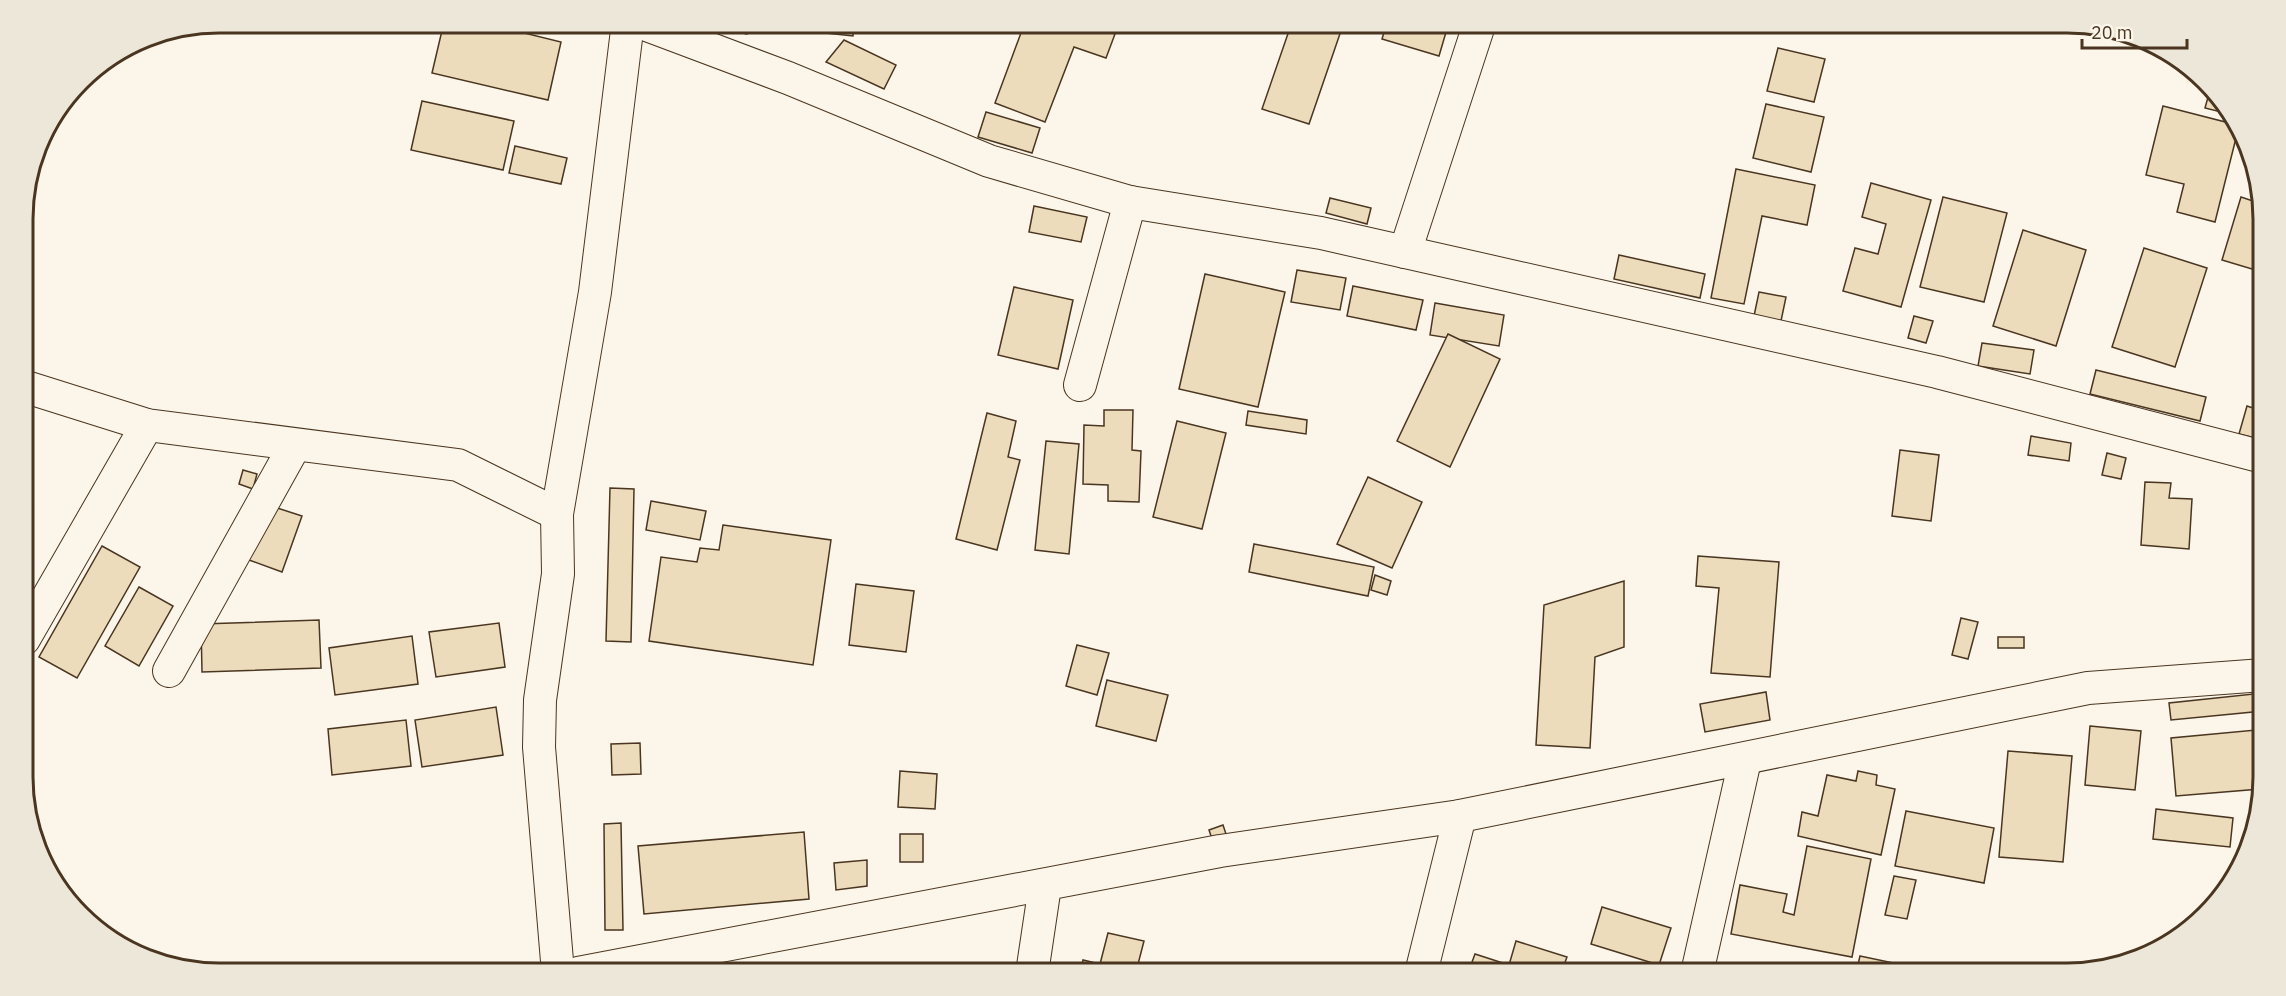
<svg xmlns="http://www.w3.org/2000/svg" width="2286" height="996" font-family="'IBM Plex Sans',sans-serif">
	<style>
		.building { fill: #ecdcbc; stroke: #4a3520; stroke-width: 1.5 }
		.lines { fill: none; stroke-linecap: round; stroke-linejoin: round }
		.street-casing { stroke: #4a3520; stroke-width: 34 }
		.street { stroke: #fbf6e9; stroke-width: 32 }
		.rim { fill: none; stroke: #4a3520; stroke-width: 3 }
	</style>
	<rect width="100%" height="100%" fill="#fbf6e9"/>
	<g class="building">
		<polygon points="444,22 479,22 561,42 548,100 432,73"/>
		<polygon points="696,22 750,22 747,34"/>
		<polygon points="827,22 854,22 853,36 826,33"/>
		<polygon points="1025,22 1086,22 1115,34 1106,58 1074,47 1045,122 995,103"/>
		<polygon points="1292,22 1344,22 1309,124 1262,109"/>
		<polygon points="1387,22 1449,22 1439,56 1382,39"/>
		<polygon points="844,40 896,65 884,89 826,62"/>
		<polygon points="1778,48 1825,59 1814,102 1767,91"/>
		<polygon points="2210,90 2223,99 2229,114 2205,108"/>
		<polygon points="422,101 514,121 503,170 411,150"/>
		<polygon points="1766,104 1824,117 1811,172 1753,158"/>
		<polygon points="2163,106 2233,124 2237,134 2215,222 2177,212 2184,184 2146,175"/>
		<polygon points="986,112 1040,128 1032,153 978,137"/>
		<polygon points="515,146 567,158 561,184 509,173"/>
		<polygon points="1736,169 1815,185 1807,225 1762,216 1744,304 1711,298"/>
		<polygon points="1871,183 1931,200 1901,307 1843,291 1855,248 1878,254 1886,224 1862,217"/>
		<polygon points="1943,197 2007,213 1984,302 1920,287"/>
		<polygon points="2241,197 2262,204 2262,272 2222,260"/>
		<polygon points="1330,198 1371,208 1367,224 1326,213"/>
		<polygon points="1034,206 1087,217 1081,242 1029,232"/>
		<polygon points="2023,230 2086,250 2056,346 1993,326"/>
		<polygon points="2144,248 2207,268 2175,367 2112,347"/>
		<polygon points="1619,255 1705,274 1700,298 1614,279"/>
		<polygon points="1297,270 1346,278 1340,310 1291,302"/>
		<polygon points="1205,274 1285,292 1258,407 1179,389"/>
		<polygon points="1353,286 1423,300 1416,330 1347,316"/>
		<polygon points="1014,287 1073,300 1058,369 998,355"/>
		<polygon points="1759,292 1786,297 1781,321 1754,316"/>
		<polygon points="1435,303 1504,315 1499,346 1430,335"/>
		<polygon points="1914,316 1933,321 1926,343 1908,338"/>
		<polygon points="1448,334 1500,359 1450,467 1397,441"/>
		<polygon points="1982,343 2034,350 2030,374 1978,366"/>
		<polygon points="2096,370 2206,397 2200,421 2090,394"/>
		<polygon points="2247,406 2262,411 2263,440 2239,434"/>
		<polygon points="1104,410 1133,410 1132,450 1141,451 1139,502 1108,501 1108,485 1083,484 1084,425 1104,426"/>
		<polygon points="1248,411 1307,420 1306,434 1246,425"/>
		<polygon points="987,413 1016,421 1008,457 1020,460 997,550 956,539"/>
		<polygon points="1177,421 1226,433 1202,529 1153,517"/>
		<polygon points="2031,436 2071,443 2069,461 2028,455"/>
		<polygon points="1046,441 1079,444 1069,554 1035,550"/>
		<polygon points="1900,450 1939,455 1931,521 1892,516"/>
		<polygon points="2107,453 2126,458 2121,479 2102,475"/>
		<polygon points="243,470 257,474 253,489 239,484"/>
		<polygon points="1368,477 1422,502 1392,568 1337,544"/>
		<polygon points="2145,482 2171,483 2169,498 2192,499 2189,549 2141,545"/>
		<polygon points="610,488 634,489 631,642 606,641"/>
		<polygon points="651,501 706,511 700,540 646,530"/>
		<polygon points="268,505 302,516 282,572 249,560"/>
		<polygon points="723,525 831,540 813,665 649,641 661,557 697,562 700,548 719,550"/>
		<polygon points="1254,544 1374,567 1368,596 1249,572"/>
		<polygon points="102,546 140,567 77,678 39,657"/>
		<polygon points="1698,556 1779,562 1770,677 1711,673 1719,588 1696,586"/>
		<polygon points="1375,575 1391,581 1387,595 1371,590"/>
		<polygon points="1624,581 1624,647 1595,657 1590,748 1536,745 1544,605"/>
		<polygon points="856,584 914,591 906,652 849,645"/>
		<polygon points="139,587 173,606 139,666 105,646"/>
		<polygon points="1961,618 1978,622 1968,659 1952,655"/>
		<polygon points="319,620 321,668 202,672 201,624"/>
		<polygon points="499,623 505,667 436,677 429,632"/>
		<polygon points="412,636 418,684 335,695 329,648"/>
		<rect x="1998" y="637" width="26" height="11"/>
		<polygon points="1077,645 1109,653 1097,695 1066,686"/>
		<polygon points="1107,680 1168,695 1156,741 1096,726"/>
		<polygon points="1766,692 1770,720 1705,732 1700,704"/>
		<polygon points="2263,693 2263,711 2171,720 2169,703"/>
		<polygon points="496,707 503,755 422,767 415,720"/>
		<polygon points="406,720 411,766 332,775 328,729"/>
		<polygon points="2090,726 2141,731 2135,790 2085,785"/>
		<polygon points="2256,730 2260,789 2176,796 2171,738"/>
		<polygon points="640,743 641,774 612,775 611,744"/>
		<polygon points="2008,751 2072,756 2063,862 1999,857"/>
		<polygon points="900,771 937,774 935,809 898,807"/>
		<polygon points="1858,771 1877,775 1876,785 1895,789 1881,855 1798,836 1802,812 1818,816 1827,775 1856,781"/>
		<polygon points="2156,809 2233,818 2230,847 2153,839"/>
		<polygon points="1906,811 1994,828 1984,883 1895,866"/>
		<polygon points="621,823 623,930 605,930 604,824"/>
		<polygon points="1223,825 1228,840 1214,845 1209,830"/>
		<polygon points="804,832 809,899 644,914 638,846"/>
		<rect x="900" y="834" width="23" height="28"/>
		<polygon points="1807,846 1871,859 1852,957 1731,934 1740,885 1787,894 1783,912 1794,915"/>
		<polygon points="867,860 867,886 836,890 834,863"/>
		<polygon points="1894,876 1916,880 1907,919 1885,915"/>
		<polygon points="1602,907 1671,928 1659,965 1591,944"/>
		<polygon points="1108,933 1144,941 1137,968 1156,973 1080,973 1083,960 1100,964"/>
		<polygon points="1516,941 1567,957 1561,973 1468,973 1475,954 1509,965"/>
		<polygon points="1860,956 1908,966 1906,973 1856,973"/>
	</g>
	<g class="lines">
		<defs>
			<g id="street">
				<polyline points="639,22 788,78 989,161 1130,202 1321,233 1520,278 1937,372 2263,457"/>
				<polyline points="1405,252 1480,22"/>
				<polyline points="1080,385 1130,202"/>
				<polyline points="23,386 147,425 458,465 557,514"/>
				<polyline points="24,639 147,425"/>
				<polyline points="169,671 295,445"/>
				<polyline points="558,973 539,747 540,700 558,574 557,514 595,292 628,22"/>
				<polyline points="578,973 1220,851 1460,816 2088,688 2263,675"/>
				<polyline points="1032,973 1045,886"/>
				<polyline points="1421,973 1460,816"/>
				<polyline points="1697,973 1745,760"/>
			</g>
		</defs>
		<use href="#street" class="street-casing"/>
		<use href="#street" class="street"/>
	</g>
	<path d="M0 0H2286V996H0ZM219 33H2067A186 186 0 0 1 2253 219V777A186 186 0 0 1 2067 963H219A186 186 0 0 1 33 777V219A186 186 0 0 1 219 33Z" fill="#ede7d9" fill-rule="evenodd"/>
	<path class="rim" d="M219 33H2067A186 186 0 0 1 2253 219V777A186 186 0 0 1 2067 963H219A186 186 0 0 1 33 777V219A186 186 0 0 1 219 33Z"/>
	<path d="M2082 39v9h105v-9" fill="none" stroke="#4a3520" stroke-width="3"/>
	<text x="2091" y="39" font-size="18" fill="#4a3520" stroke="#fbf6e9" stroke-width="4.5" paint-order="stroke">20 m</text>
</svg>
